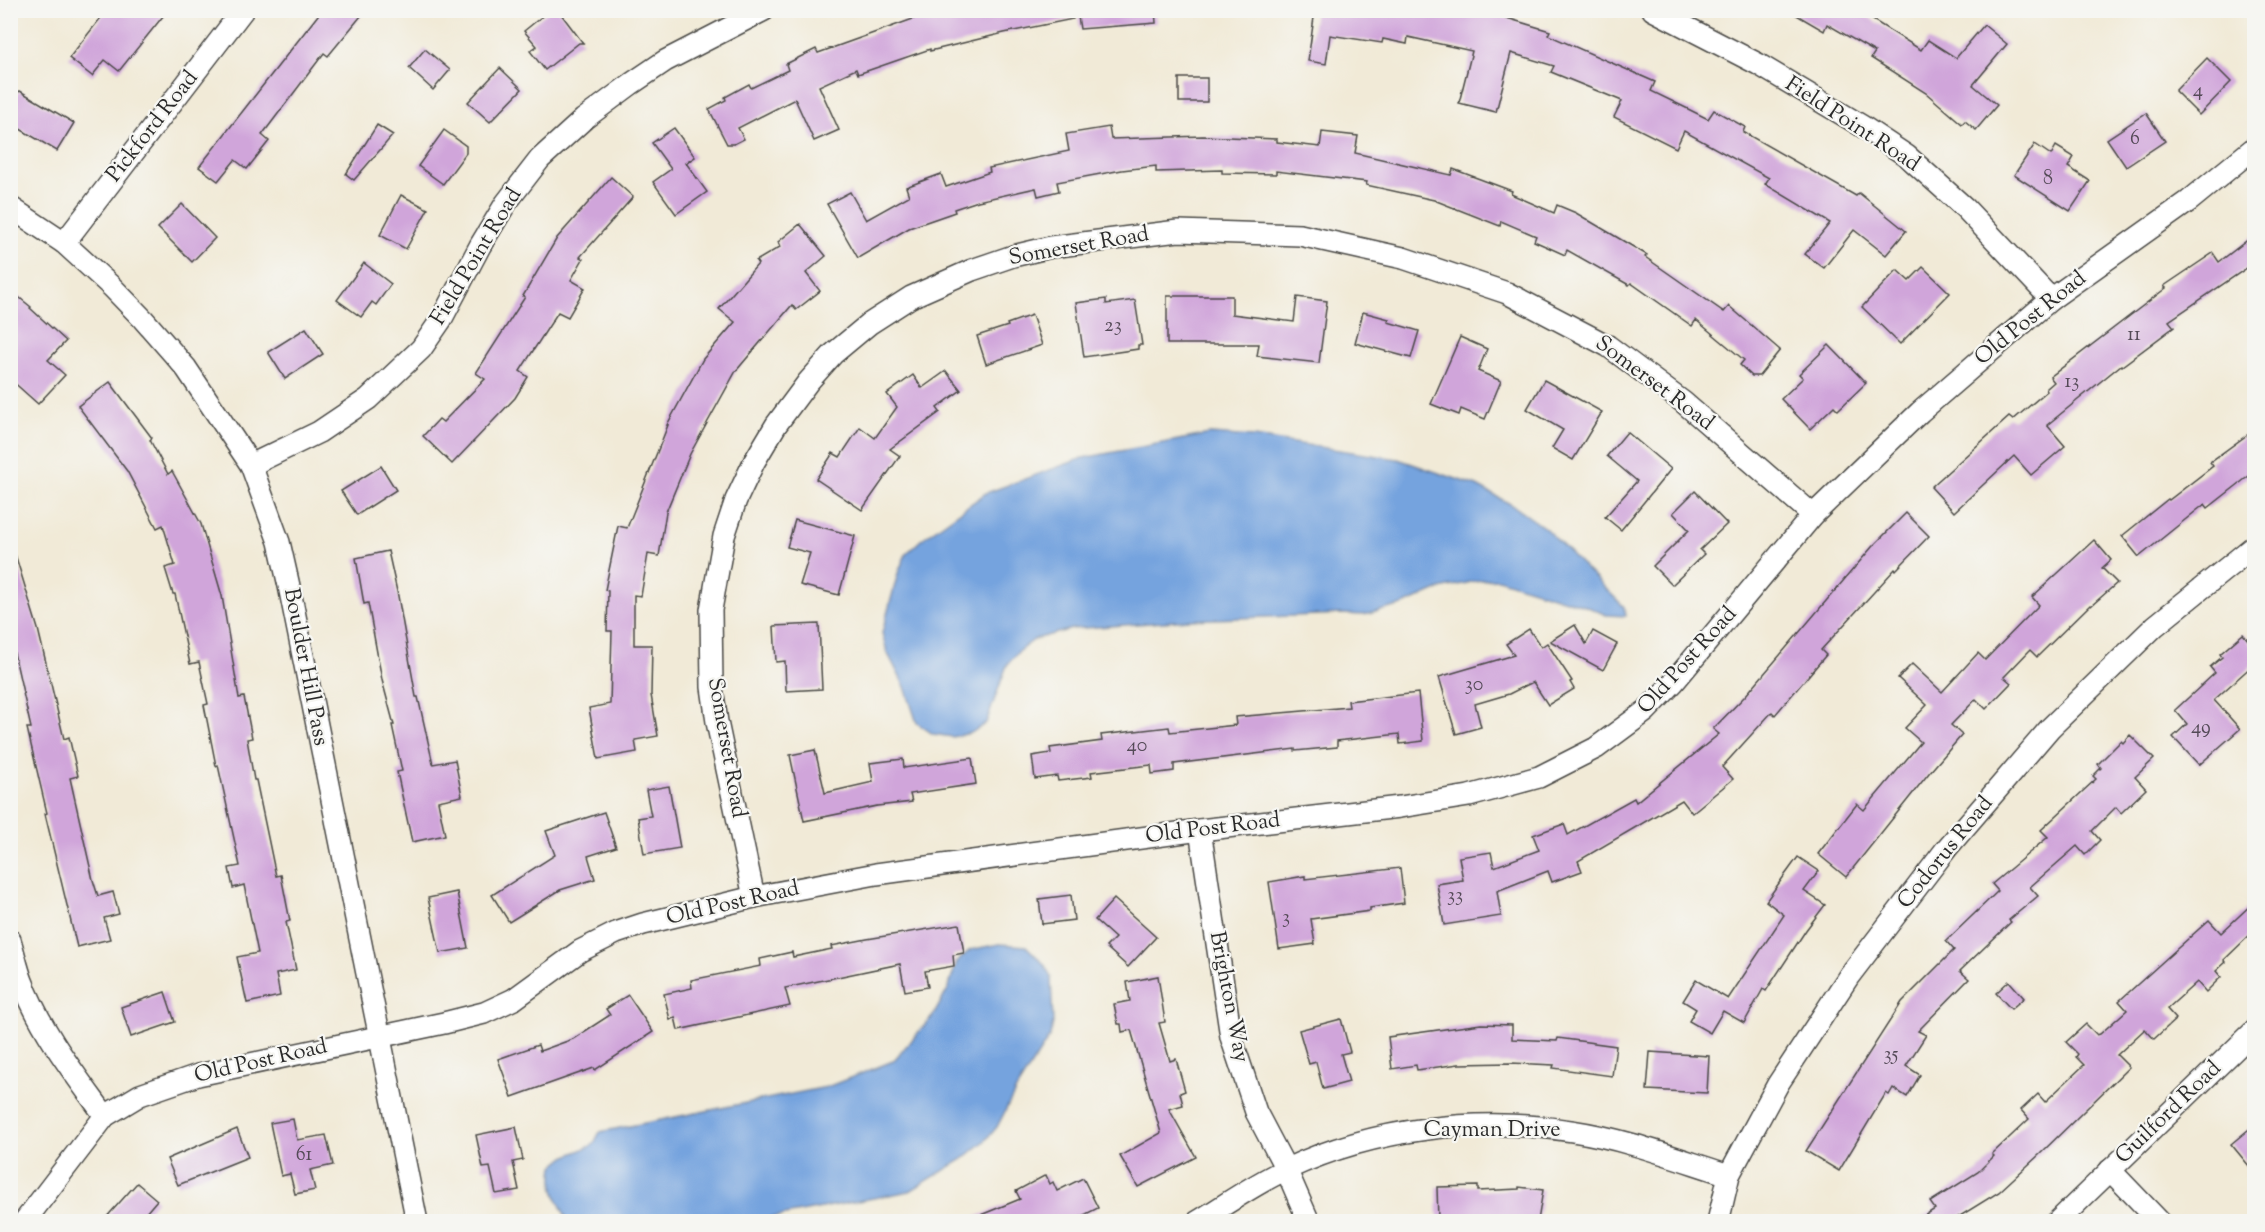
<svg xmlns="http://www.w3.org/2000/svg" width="2265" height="1232" font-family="'Sorts Mill Goudy',serif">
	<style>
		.water { fill: #74a3de; stroke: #506784; stroke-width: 1.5 }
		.building { fill: #d0a5da }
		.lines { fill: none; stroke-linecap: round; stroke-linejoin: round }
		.minor-casing { stroke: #494845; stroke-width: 24 }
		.minor { stroke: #fff; stroke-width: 21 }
		.labels { text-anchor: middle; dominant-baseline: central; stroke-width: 4.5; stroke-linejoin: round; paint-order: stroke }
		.number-label { font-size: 20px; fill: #544a57 }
		.street-label { font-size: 22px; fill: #2b2b2b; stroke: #f6f6f2 }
	</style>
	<rect width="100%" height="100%" fill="#f6f6f2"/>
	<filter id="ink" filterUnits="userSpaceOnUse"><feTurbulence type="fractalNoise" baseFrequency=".0167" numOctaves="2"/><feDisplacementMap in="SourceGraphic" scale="12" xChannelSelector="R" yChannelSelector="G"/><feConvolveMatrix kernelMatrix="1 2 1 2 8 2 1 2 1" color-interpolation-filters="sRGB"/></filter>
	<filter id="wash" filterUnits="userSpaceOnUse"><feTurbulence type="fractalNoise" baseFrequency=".008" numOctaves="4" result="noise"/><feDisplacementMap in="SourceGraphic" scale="24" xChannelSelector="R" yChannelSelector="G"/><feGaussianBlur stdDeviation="1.35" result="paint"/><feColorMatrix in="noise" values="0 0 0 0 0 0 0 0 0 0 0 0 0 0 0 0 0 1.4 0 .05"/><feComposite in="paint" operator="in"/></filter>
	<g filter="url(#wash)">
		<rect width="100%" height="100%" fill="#f1ead7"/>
		<g class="water">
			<polygon points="1210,434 1254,437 1398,459 1477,486 1512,505 1545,528 1624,607 1626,616 1606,615 1588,607 1498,579 1480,580 1440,589 1403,605 1364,615 1343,614 1189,620 1072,629 1035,639 1019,651 1007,665 986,723 971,733 952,737 933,734 917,723 905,687 887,652 882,633 898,573 906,554 922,539 986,493 1083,458"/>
			<path d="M 999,944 L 1026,946 L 1045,965 L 1051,978 L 1053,1023 L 1050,1036 L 1017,1088 L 997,1127 L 986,1140 L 963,1159 L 910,1191 L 754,1221 L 569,1222 L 567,1219 C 557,1199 550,1189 554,1166 L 565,1157 L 593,1145 L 600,1132 L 827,1087 L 893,1061 L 933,1016 L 948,989 L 957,962 L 970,950 Z"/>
		</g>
		<g id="blocks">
			<g class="building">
				<polygon points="107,10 168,10 119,71 105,60 92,76 69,58"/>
				<polygon points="322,10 366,10 328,56 324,53 262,135 269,141 247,169 235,160 218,181 199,167"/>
				<polygon points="550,10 558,10 583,43 579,43 545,70 530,51 537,46 524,31"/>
				<polygon points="938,10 1073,10 1073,19 1004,33 930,51 930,49 858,74 856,69 819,86 839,130 814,141 795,99 738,128 744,139 734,144 727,144 709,109 726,100 725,97 749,84 751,88 788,70 786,64 816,49 818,53"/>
				<polygon points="1077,10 1155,10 1156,23 1080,29"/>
				<polygon points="1315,10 1480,10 1550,31 1548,35 1655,82 1651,91 1684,107 1708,119 1714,110 1745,127 1743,132 1856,196 1859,193 1906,231 1886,255 1854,230 1824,268 1805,254 1830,223 1765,184 1769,178 1684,131 1676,148 1614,117 1622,101 1551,72 1554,66 1511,53 1496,112 1459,103 1472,51 1408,37 1407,44 1383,39 1382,43 1330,35 1326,64 1308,61"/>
				<polygon points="1788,10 1857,10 1921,50 1928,40 1956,58 1984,25 2007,44 1973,85 1997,105 1976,130 1965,121 1962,124 1926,93 1871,58 1875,52 1827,24 1824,31"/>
				<polygon points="425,49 450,70 433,90 409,68"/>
				<polygon points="2207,58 2231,82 2199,115 2175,91"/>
				<polygon points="500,68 522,89 490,122 468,102"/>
				<rect x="1179" y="78" width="28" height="24"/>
				<polygon points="20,91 74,123 57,151 10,123 10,98"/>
				<polygon points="2146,113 2165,141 2126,167 2107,139"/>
				<polygon points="377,125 393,135 354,180 346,174"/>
				<polygon points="1109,127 1111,139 1203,136 1277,139 1277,142 1320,147 1322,132 1358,136 1355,153 1451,175 1453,169 1512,191 1511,194 1554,213 1557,205 1576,213 1647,255 1645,257 1724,312 1729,306 1780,350 1759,376 1752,376 1740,365 1744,360 1696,320 1692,326 1631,283 1629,285 1567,250 1565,255 1543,245 1534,241 1536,236 1501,221 1500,226 1434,200 1366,185 1367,182 1276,171 1276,174 1222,173 1222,170 1156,172 1156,166 1122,170 1057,182 1059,191 1038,196 1036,188 978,201 954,209 955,212 909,228 858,258 827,204 850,192 866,220 909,196 906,187 941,174 946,187 990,172 989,168 1069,151 1066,134"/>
				<polygon points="674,128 695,157 686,163 707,192 676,214 653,182 671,169 652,143"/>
				<polygon points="444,130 466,146 466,153 443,184 418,166"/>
				<polygon points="2035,144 2051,155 2056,146 2074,157 2068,167 2090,181 2070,211 2014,175"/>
				<polygon points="611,177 633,197 580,257 583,259 571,280 585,288 568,317 558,312 520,371 528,377 515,398 452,464 423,436 439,419 443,422 485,379 476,373 525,297 523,296 557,238"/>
				<polygon points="401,195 428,209 406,249 380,235"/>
				<polygon points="182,204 215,238 192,262 158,228"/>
				<polygon points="800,224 826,256 806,273 820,291 796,310 792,305 736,371 690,454 666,512 659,556 648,554 641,596 634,595 634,645 652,645 651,695 658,736 635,740 637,752 598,759 589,708 610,704 612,631 607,631 608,591 605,590 618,526 627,528 668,425 667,425 703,359 735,322 719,309 758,264 756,261 780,247 778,242"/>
				<polygon points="2254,235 2254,263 2169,321 2174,327 2122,366 2121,365 2047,425 2065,446 2031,475 2014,456 1954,512 1931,487 2009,417 2013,420 2047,391 2046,389 2054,382 2050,377 2166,288 2164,286 2213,253 2219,262"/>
				<polygon points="364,263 391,284 376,305 372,302 361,317 337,300"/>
				<polygon points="1923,267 1950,293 1900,344 1862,307 1897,270 1909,281"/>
				<polygon points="10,290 31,307 30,308 66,341 48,360 65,375 38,404 10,379"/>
				<polygon points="1167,296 1232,296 1232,314 1294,322 1297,297 1327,301 1319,363 1257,356 1259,344 1167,344"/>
				<polygon points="1106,299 1106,304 1135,300 1142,345 1138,345 1138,349 1084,357 1076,303"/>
				<polygon points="1363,312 1389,319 1388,322 1419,331 1411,358 1355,343"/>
				<polygon points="1032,315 1042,345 986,364 977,336 1008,326 1007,324"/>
				<polygon points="306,328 323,354 285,379 268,352"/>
				<polygon points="1460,337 1487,349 1478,371 1501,381 1485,419 1461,409 1459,415 1431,404"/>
				<polygon points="1829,345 1866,383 1838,410 1834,406 1810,429 1781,399 1803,378 1799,374"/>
				<polygon points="946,371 961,390 937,408 940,412 890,449 900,456 862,510 816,479 833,453 840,457 860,427 875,438 897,407 887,394 913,375 922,388"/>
				<polygon points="1544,380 1602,412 1573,460 1552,448 1563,430 1527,409"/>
				<polygon points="110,382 152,438 150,440 168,474 172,471 201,524 222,596 239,698 244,697 252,738 247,739 254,780 256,780 276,876 281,875 290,921 286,922 296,970 276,974 280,996 247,1003 237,957 258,953 244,885 233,888 229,868 240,866 218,765 216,766 204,705 208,704 199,662 190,664 175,594 173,594 165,568 175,565 163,525 157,528 127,471 78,406"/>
				<polygon points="2254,430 2254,472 2208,508 2205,504 2196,511 2139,557 2122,536 2168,499 2169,500 2213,466 2210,462"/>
				<polygon points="1627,432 1671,469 1621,530 1605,517 1637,481 1607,456"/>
				<polygon points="381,466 396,490 357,515 341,491"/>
				<polygon points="1695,491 1727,524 1700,550 1704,554 1672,585 1653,566 1689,530 1673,513"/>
				<polygon points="1906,513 1929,536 1896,570 1895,569 1821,650 1826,655 1775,715 1772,712 1722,767 1733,779 1692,813 1682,800 1578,861 1582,871 1552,882 1548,871 1497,891 1501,916 1444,925 1437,884 1463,880 1459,857 1491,852 1494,867 1539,850 1533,835 1564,824 1568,835 1634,798 1636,802 1719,734 1713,729 1746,695 1872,547"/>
				<polygon points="795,520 855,536 839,595 800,585 810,553 787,547"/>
				<polygon points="2094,540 2111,560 2102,568 2117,583 2091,606 2090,605 2037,657 2030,650 2004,677 2011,683 1986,709 1976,699 1951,725 1962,735 1929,773 1846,877 1818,854 1857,804 1864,810 1921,742 1905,728 1927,705 1898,678 1912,664 1942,692 1978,653 1985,660 2039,605 2032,597"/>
				<polygon points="388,551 398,596 416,697 418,697 433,764 455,760 462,796 438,801 445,835 412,842 397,772 402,771 392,725 394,725 382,680 368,603 364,604 356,558"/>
				<polygon points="15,554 38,629 64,739 69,737 78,776 70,778 93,880 98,896 113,892 119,914 104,918 110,939 77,947 45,814 47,813 27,728 31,728 10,635 10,555"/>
				<polygon points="819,624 822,689 786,691 785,661 776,662 774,626"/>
				<polygon points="1575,625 1586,644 1593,631 1617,644 1603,670 1550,641"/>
				<polygon points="1529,629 1541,647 1547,643 1572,681 1570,682 1574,689 1548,705 1533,682 1509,694 1475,704 1481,727 1456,734 1439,677 1514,655 1506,644"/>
				<polygon points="2243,634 2254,647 2254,664 2214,700 2240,729 2199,765 2173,737 2187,724 2175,710 2215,673 2210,667 2222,657 2220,654"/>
				<polygon points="1418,693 1423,741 1400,744 1399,734 1337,741 1337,747 1295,751 1295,749 1174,764 1174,771 1152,774 1151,765 1091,772 1092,777 1058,781 1057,776 1035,779 1032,756 1051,753 1050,748 1102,741 1101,735 1169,727 1170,732 1236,725 1235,717 1349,707 1348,701"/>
				<polygon points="2130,735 2154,759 2135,777 2146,789 2121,813 2116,807 2092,831 2100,840 2085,855 2077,846 2030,887 2038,896 2009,920 2011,922 1960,971 1969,979 1918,1031 1926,1035 1906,1066 1920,1075 1907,1097 1893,1088 1889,1095 1886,1093 1839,1171 1806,1151 1902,1002 1954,950 1946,941 1998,891 1992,884 2048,837 2041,830 2096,779 2093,776 2101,768 2098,764 2121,741 2123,743"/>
				<polygon points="815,750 825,793 873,782 870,763 903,759 904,768 972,758 976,784 910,794 912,802 877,806 804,821 790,755"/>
				<polygon points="669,786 680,848 644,854 638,818 651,816 646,790"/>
				<polygon points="604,812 616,847 588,856 595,879 560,890 509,922 492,895 555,855 546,831"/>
				<polygon points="1798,857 1819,871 1804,891 1825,905 1806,930 1766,991 1763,989 1744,1023 1723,1011 1710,1033 1689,1021 1696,1009 1683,1001 1696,980 1728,999 1784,915 1766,901"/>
				<polygon points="1400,868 1404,903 1370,908 1370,911 1311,919 1315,944 1279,949 1269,882 1305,876 1305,879"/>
				<polygon points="457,892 468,948 440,953 428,898"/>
				<polygon points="1071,895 1074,920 1042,924 1039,899"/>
				<polygon points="1114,899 1156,937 1128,967 1106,947 1115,938 1095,920"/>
				<polygon points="2254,902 2254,931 2224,960 2226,962 2216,971 2221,977 2206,992 2197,982 2167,1009 2176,1019 2154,1039 2145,1029 2117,1055 2129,1067 2040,1154 1999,1192 1952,1221 1916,1221 1935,1209 1930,1202 1978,1172 1994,1156 1992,1154 2029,1119 2021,1110 2038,1094 2045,1102 2084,1065 2076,1057 2078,1054 2066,1042 2086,1024 2097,1035 2100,1034 2127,1010 2119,1001 2209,920 2221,933"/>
				<polygon points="959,924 964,953 953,955 954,966 925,971 928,987 905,991 900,964 785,988 790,1006 678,1030 675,1017 670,1020 664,994 692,988 691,980 761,966 760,959 792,952 793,957 832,949 831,946 867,939"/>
				<polygon points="1158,976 1165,1022 1159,1023 1170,1061 1176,1059 1185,1091 1180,1093 1183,1105 1169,1109 1196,1157 1138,1187 1120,1156 1161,1133 1131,1030 1122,1032 1121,1024 1118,1024 1114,1004 1130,1001 1127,982"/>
				<polygon points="2009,981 2024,998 2011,1009 1996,993"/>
				<polygon points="165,992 175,1022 131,1037 121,1007"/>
				<polygon points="628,995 653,1032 595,1070 594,1068 512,1097 498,1059 538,1045 540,1051 573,1039 610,1015 606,1009"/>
				<polygon points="1341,1019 1350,1052 1341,1054 1349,1082 1323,1089 1316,1062 1309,1064 1299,1030"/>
				<polygon points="1481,1024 1512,1025 1512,1039 1557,1041 1558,1038 1616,1046 1612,1076 1553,1068 1554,1065 1511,1063 1459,1064 1417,1070 1416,1065 1392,1069 1388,1037"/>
				<polygon points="1650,1052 1709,1056 1707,1093 1647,1090"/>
				<polygon points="293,1119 297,1140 326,1135 333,1165 310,1170 315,1190 295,1194 290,1174 281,1176 270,1123"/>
				<polygon points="2254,1125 2254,1172 2231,1144"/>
				<polygon points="516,1127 523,1160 513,1162 519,1190 496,1194 490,1167 483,1168 476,1135"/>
				<polygon points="237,1129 248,1157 178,1185 167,1159"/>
				<polygon points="1046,1175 1050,1184 1053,1182 1057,1191 1083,1178 1098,1208 1072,1221 966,1221 1020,1199 1016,1191"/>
				<polygon points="137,1183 157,1200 139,1221 103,1221"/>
				<polygon points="1478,1186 1478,1191 1519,1189 1519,1187 1543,1190 1538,1221 1438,1220 1437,1187"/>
			</g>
		</g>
	</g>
	<g filter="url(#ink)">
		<use href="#blocks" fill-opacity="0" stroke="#494845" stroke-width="1.5"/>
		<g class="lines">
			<defs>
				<g id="minor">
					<polyline points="1653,10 1758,64 1862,126 1907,156 1965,208 2051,299"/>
					<polyline points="10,207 64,243 112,287 143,319 186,368 251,465 279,542 289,586 417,1222"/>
					<polyline points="64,243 243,10"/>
					<polyline points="251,465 319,432 368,399 421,349 441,320 480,246 506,203 540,159 584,119 631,84 665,61 764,10"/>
					<polyline points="1200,830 1231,1037 1256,1112 1286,1169 1309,1222"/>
					<polyline points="754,897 717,722 712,687 711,610 724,536 736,500 754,462 776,425 808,382 833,354 869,324 911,297 972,270 1013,256 1051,247 1178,231 1300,235 1403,258 1507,293 1608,346 1683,402 1813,515"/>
					<path d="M 10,940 C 14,953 17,968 22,981 C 41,1031 74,1073 105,1116"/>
					<polyline points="2110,1170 2160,1222"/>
					<polyline points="24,1222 105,1116 140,1095 198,1075 444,1023 484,1013 514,999 580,951 616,933 643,924 754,897 876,874 1200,830 1400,807 1469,796 1539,777 1596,748 1646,711 1673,683 1813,515 1920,412 2051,299 2189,201 2254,148"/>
					<path d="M 1197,1222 C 1225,1205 1257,1182 1287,1169 C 1374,1128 1477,1116 1572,1131 C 1626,1139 1678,1159 1729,1175"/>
					<polyline points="1718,1222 1729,1175 1778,1084 1849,976 1947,848 2050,728 2155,626 2254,546"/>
					<polyline points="2057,1222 2254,1031"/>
				</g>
			</defs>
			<use href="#minor" class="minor-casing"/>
			<use href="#minor" class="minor"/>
		</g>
	</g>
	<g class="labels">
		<g class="number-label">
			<text x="2198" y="91">4</text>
			<text x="2135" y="139">6</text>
			<text x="2048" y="179">8</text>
			<text x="1113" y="326">23</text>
			<text x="2134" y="335">11</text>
			<text x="2072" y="382">13</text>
			<text x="1474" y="685">30</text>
			<text x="2201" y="728">49</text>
			<text x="1137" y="746">40</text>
			<text x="1455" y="896">33</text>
			<text x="1286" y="918">3</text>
			<text x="1891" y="1055">35</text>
			<text x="304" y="1155">61</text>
		</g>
		<g class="street-label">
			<text transform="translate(1852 125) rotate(33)">Field Point Road</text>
			<text transform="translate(153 127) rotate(-52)">Pickford Road</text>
			<text transform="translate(1079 247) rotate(-10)">Somerset Road</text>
			<text transform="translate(477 257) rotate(-59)">Field Point Road</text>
			<text transform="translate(2031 319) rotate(-39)">Old Post Road</text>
			<text transform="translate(1654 384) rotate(37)">Somerset Road</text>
			<text transform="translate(1688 661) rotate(-48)">Old Post Road</text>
			<text transform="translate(305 667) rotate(79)">Boulder Hill Pass</text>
			<text transform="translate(726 748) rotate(80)">Somerset Road</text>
			<text transform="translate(1213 829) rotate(-7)">Old Post Road</text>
			<text transform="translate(1946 853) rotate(-51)">Codorus Road</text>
			<text transform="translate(733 904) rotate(-13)">Old Post Road</text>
			<text transform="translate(1228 997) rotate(79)">Brighton Way</text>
			<text transform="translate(261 1062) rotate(-13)">Old Post Road</text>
			<text transform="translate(2169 1113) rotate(-44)">Guilford Road</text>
			<text x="1492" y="1131">Cayman Drive</text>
		</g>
	</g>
	<rect width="2265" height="1232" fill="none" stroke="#f6f6f2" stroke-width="36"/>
</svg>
